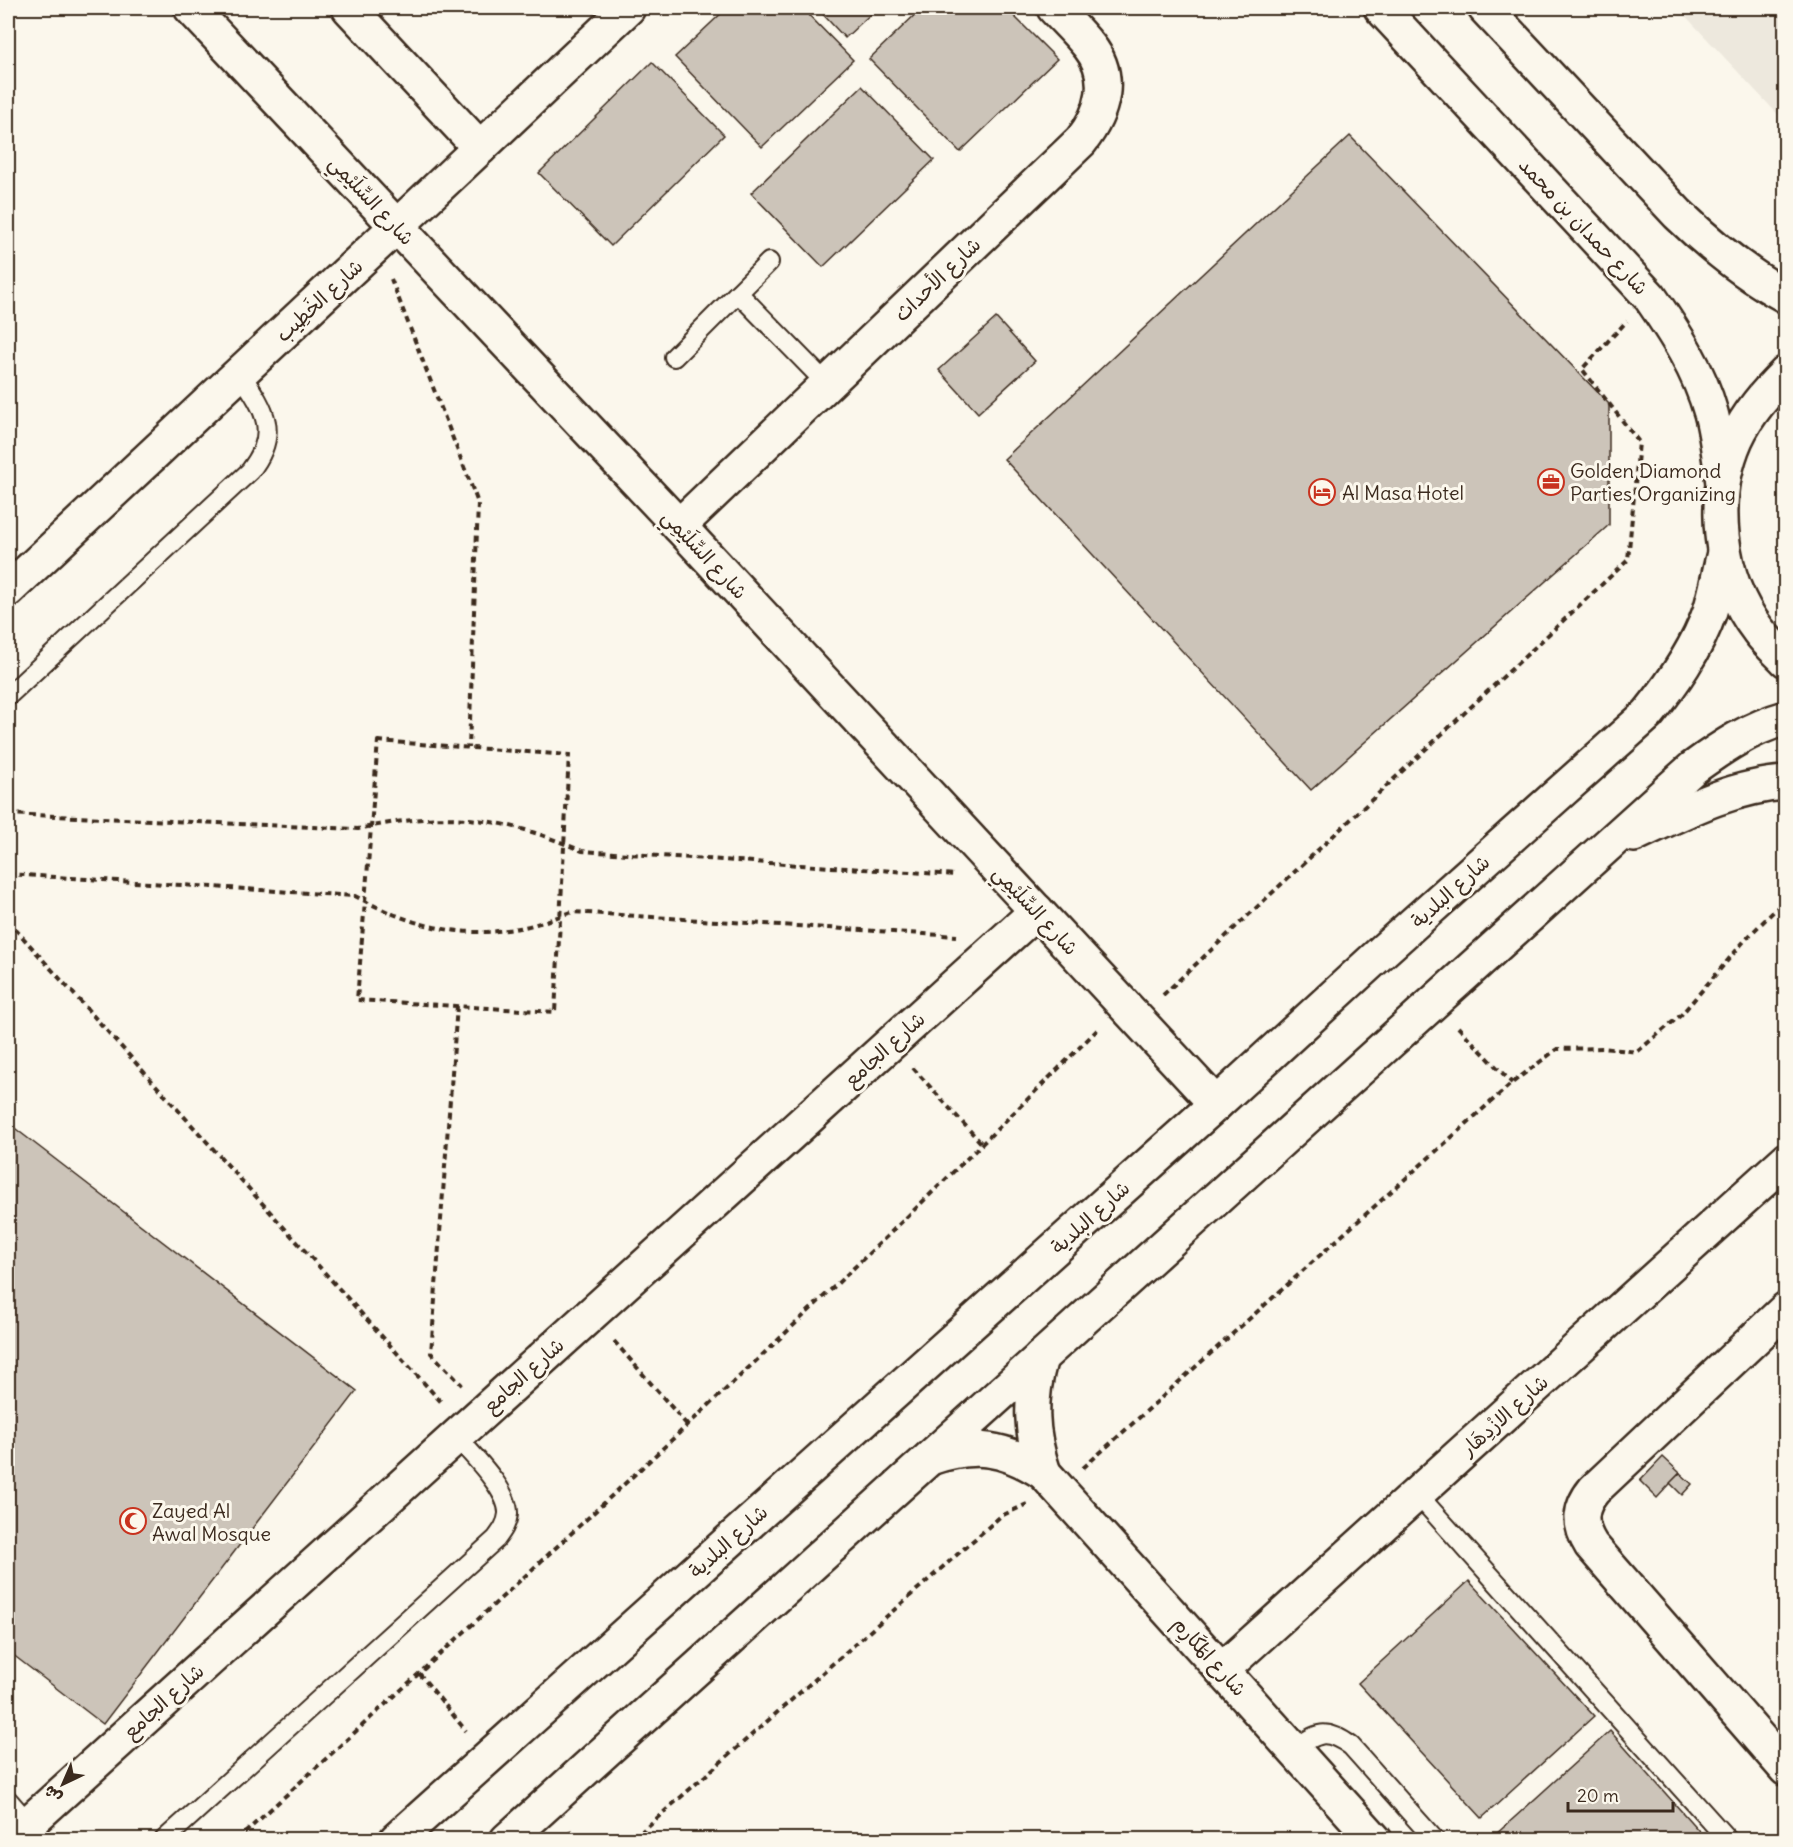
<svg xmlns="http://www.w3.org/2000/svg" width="1793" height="1847" font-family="Delius,'Playpen Sans Arabic',sans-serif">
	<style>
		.built { fill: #ede8dd }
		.building { fill: #ccc4b9; stroke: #3b2a1e; stroke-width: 1.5 }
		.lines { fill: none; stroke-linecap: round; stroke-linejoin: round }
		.lane-casing { stroke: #3b2a1e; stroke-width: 22 }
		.street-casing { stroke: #3b2a1e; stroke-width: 38 }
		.primary-casing { stroke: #3b2a1e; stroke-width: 38 }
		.path { stroke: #3b2a1e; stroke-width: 4; stroke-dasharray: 6 4.5; stroke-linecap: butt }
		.lane { stroke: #fbf7ec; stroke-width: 18 }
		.street { stroke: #fbf7ec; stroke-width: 33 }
		.primary { stroke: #fbf7ec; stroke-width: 33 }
		.labels { text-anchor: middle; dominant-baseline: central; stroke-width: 6; stroke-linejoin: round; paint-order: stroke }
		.street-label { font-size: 20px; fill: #3b2a1e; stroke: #fbf7ec }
		.poi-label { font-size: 20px; fill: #3b2a1e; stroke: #fbf7ec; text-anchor: start }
	</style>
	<rect width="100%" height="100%" fill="#fbf7ec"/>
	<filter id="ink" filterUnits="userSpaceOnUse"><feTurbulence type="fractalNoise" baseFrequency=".0167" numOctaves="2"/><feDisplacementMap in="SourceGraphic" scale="12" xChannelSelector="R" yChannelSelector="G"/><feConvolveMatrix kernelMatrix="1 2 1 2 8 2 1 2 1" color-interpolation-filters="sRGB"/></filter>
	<g filter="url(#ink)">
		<polygon class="built" points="1678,8 1785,8 1785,122"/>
		<g class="building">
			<polygon points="727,8 802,8 853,60 762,147 675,57"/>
			<polygon points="817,8 877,8 845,38"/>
			<polygon points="922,8 1006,8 1057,59 960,152 869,59"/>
			<polygon points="652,62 724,135 611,246 539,173"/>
			<polygon points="862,86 934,160 823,267 751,193"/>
			<polygon points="1350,136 1609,404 1609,525 1311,790 1004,459"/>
			<polygon points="996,318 1035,361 978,413 939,370"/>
			<polygon points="12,1126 357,1391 103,1724 8,1651 8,1132"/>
			<polygon points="1663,1457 1680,1473 1657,1498 1640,1481"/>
			<polygon points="1786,1472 1786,1490 1777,1480"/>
			<polygon points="1680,1473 1692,1484 1682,1495 1670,1483"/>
			<polygon points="1469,1581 1594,1716 1482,1818 1358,1683"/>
			<polygon points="1610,1731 1707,1840 1498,1840 1494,1836"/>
		</g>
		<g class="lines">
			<defs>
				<g id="lane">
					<polyline points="738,293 827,384"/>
					<polyline points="674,357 769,262"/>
					<path d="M 8,696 L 250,471 C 281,432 264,409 240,373"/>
					<polyline points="1417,1494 1728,1840"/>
					<path d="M 1294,1750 C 1317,1732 1326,1728 1351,1746 L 1435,1840"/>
					<polyline points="8,1800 43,1840"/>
					<path d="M 164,1840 L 496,1539 C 502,1531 507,1524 508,1514 C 509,1490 471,1454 456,1436"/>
				</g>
				<g id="street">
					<polyline points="191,8 679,526 1216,1104"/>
					<polyline points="349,8 480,148"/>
					<path d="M 679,526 L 1081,141 C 1103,113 1114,77 1089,46 C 1078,32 1065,20 1054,8"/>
					<polyline points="8,590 396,227 628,8"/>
					<path d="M 1786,1309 L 1594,1490 C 1579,1508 1578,1524 1591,1545 L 1786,1769"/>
					<path d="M 1041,1357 C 1029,1400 1030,1431 1044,1473"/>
					<path d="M 930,1458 C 975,1443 1004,1447 1044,1473 L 1375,1840"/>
					<polyline points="1222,1670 1786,1160"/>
					<polyline points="10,1840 1037,911"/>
				</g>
				<g id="primary">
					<path d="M 1381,8 L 1650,297 C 1675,333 1699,370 1711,413 C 1717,435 1719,459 1723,482"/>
					<path d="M 1485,8 L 1678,214 C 1711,246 1745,274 1786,296"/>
					<path d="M 1786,373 C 1766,393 1748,413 1736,439 C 1710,498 1718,578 1758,630 C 1766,641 1776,650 1786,660"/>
					<path d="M 1634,835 C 1681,813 1732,786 1786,783"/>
					<path d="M 396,1840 L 1216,1104 L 1384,950 L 1648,714 C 1673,683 1697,649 1710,611 C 1716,592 1719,572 1724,553"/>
					<path d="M 507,1840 L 1693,768 C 1722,747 1750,728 1786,718"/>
				</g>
			</defs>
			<use href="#lane" class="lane-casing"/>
			<use href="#street" class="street-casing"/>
			<use href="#primary" class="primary-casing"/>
			<g class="path">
				<polyline points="391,279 478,503 469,748"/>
				<polygon points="378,741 569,755 555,1012 357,1000"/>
				<path d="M 8,814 L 358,829 C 446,810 499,815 582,851 L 956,875"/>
				<path d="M 8,874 L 355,896 C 408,924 458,940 519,928 C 537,925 554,918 572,912 L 957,936"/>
				<polyline points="8,921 442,1403"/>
				<polyline points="1163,995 1628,560 1639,442 1582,369 1627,321"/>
				<polyline points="457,1006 431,1353 462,1385"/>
				<polyline points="1458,1027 1512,1083"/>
				<polyline points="913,1068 983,1145"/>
				<polyline points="614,1341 688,1426"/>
				<polyline points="1083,1468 1512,1083 1557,1049 1603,1048 1637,1052 1681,1015 1746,939 1786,899"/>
				<polyline points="419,1673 466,1731"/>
				<polyline points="570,1830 577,1840"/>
				<path d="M 237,1840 C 529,1573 821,1307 1100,1027"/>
				<polyline points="632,1840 1001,1516 1027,1504"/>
			</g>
			<use href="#lane" class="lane"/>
			<use href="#street" class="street"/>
			<use href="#primary" class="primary"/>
		</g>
	</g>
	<defs>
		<symbol id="office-ring" viewBox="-11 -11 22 22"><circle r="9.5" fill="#fbf7ec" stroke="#c8321e" stroke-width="1.5"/><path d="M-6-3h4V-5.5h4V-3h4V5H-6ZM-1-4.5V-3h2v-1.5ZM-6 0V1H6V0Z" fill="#c8321e"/></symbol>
		<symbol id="hotel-ring" viewBox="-11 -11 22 22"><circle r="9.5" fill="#fbf7ec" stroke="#c8321e" stroke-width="1.5"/><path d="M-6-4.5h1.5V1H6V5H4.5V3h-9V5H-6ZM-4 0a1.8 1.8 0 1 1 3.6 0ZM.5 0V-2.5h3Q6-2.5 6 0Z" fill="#c8321e"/></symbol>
		<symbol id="mosque-ring" viewBox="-11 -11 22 22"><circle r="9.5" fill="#fbf7ec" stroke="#c8321e" stroke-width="1.5"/><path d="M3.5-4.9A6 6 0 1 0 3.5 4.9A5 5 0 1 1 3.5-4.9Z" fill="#c8321e"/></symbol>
	</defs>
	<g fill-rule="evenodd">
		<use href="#office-ring" x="1536" y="467" width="30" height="30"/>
		<use href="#hotel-ring" x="1307" y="477" width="30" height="30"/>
		<use href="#mosque-ring" x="118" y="1506" width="30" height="30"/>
	</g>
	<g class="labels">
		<g class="street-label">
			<text transform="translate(372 200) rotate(47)">شارع السِّلَيْمِي</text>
			<text transform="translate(1584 226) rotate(47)">شارع حمدان بن محمد</text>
			<text transform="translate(937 279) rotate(-44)">شارع الأحداث</text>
			<text transform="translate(319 300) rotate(-43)">شارع الخَطِيب</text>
			<text transform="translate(705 554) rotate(47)">شارع السِّلَيْمِي</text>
			<text transform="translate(1450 891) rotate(-42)">شارع البلدية</text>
			<text transform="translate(1036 910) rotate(47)">شارع السِّلَيْمِي</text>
			<text transform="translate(884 1049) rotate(-42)">شارع الجامع</text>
			<text transform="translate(1090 1217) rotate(-42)">شارع البلدية</text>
			<text transform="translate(523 1375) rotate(-42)">شارع الجامع</text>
			<text transform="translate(1504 1415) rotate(-42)">شارع الازْدِهَار</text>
			<text transform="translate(728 1541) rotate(-42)">شارع البلدية</text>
			<text transform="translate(1210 1656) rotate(48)">شارع المَكَارِم</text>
			<text transform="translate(163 1701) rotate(-42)">شارع الجامع</text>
		</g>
		<g class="poi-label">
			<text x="1570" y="470">Golden Diamond<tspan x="1570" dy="23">Parties Organizing</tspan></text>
			<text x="1342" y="492">Al Masa Hotel</text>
			<text x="152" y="1510">Zayed Al<tspan x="152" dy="23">Awal Mosque</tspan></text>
		</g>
	</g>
	<rect width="1793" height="1847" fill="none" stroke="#fbf7ec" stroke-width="30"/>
	<rect x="15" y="15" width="1763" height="1817" fill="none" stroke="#3b2a1e" stroke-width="2" filter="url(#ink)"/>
	<g transform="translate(63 1784) rotate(224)" stroke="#fbf7ec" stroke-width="4.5" paint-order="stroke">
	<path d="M0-4.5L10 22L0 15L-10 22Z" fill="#3b2a1e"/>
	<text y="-9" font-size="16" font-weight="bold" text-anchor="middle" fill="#3b2a1e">ش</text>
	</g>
	<path d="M1568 1802v9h105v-9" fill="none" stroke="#3b2a1e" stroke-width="3"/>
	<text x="1577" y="1802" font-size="18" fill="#3b2a1e" stroke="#fbf7ec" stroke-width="4.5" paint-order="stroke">20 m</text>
</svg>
